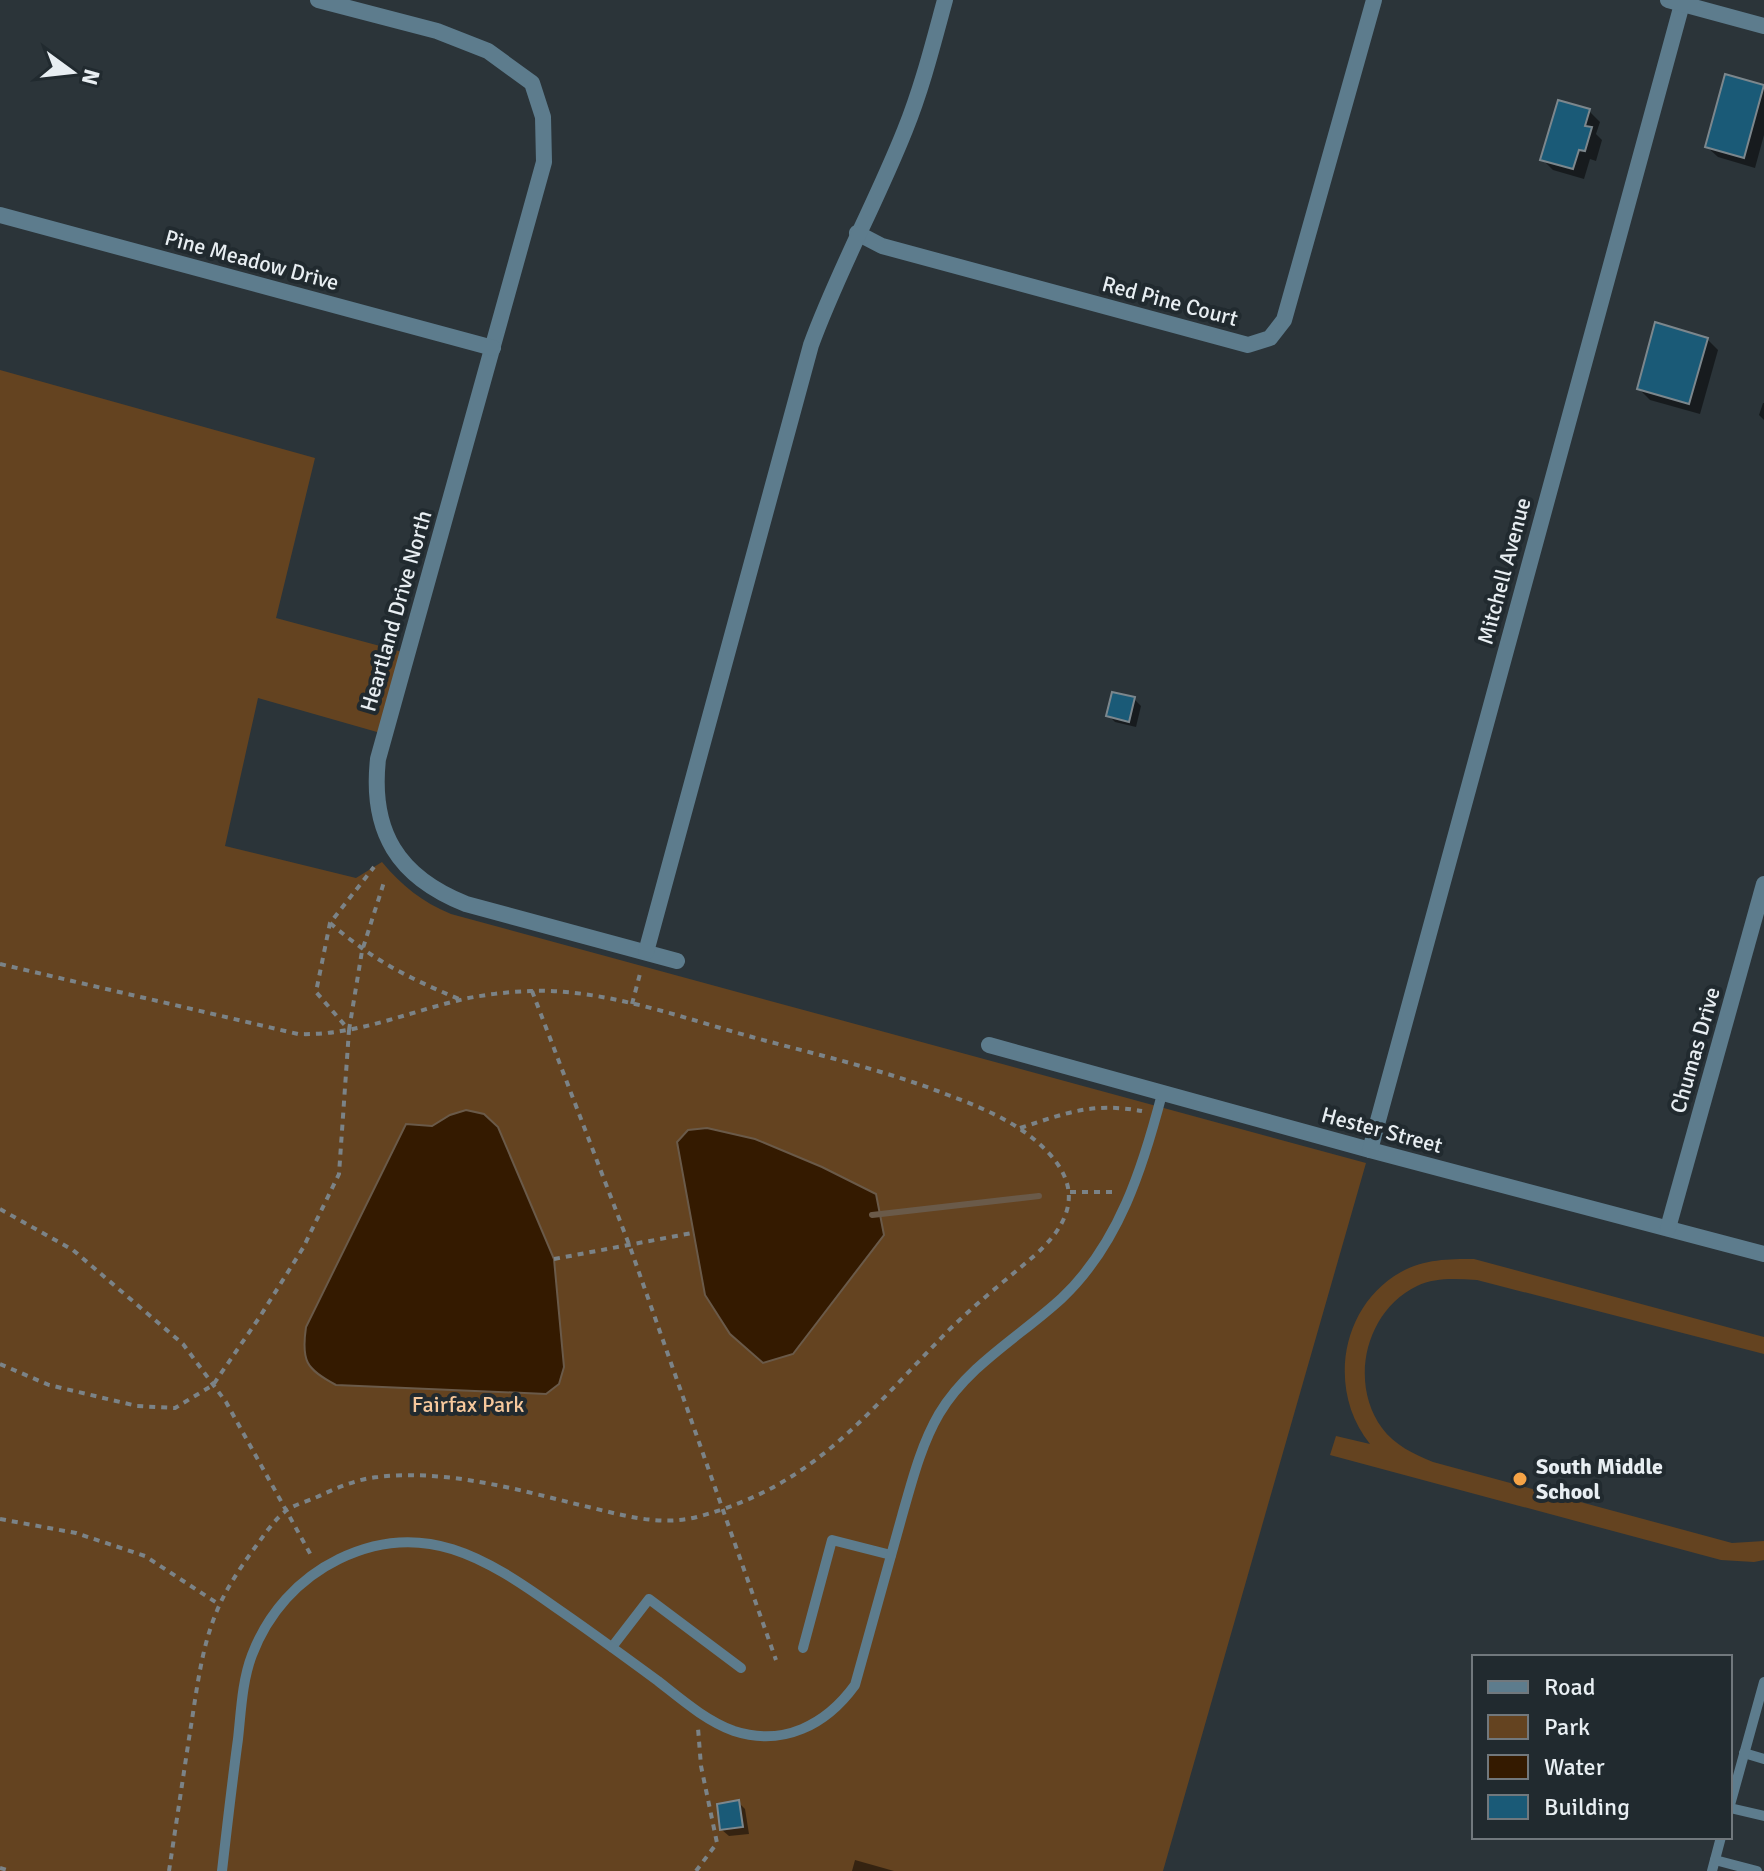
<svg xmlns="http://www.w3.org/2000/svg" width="1764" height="1871" font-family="Signika,sans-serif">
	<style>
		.green { fill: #644320 }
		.water { fill: #341a00; stroke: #6a5a49; stroke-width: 2 }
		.shadow { fill: #0007 }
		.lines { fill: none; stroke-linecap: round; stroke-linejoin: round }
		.stream { stroke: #6a5a49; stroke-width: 6 }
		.building { fill: #1a5a77; stroke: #7c878d; stroke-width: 2 }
		.path { stroke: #7b8387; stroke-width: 4; stroke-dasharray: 6 6; stroke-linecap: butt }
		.service { stroke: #5d7c8d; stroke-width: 10 }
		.minor { stroke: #5d7c8d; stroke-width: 16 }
		.tertiary { stroke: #5d7c8d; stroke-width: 16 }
		.poi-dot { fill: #f5a346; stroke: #212a2f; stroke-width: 3 }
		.labels { text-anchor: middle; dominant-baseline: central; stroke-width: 8; stroke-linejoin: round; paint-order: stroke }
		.street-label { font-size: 22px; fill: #e8eef2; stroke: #212a2f }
		.park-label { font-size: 22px; fill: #f6c89c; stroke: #212a2f }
		.poi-label { font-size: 22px; font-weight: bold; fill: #e8eef2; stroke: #212a2f; text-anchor: start }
	</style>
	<rect width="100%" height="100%" fill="#2b3439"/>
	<g class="green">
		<path d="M 0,370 L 315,458 L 276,618 L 406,653 L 384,734 L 258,698 L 225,846 L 356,878 L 382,862 C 402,886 422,902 451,914 L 1366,1163 L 1163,1871 L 0,1871 Z"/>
		<path d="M 1474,1259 L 1764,1337 L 1764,1354 L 1477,1280 C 1456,1279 1436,1277 1417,1286 C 1365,1311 1349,1383 1382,1428 C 1394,1445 1414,1454 1433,1462 L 1732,1543 L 1764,1541 L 1764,1560 L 1754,1562 L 1721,1560 L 1330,1455 L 1336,1436 L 1370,1444 C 1327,1391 1340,1306 1401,1272 C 1424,1259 1449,1259 1474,1259 Z"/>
	</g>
	<g class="water">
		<path d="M 466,1110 L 484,1114 L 498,1127 L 554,1259 L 564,1367 L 559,1384 L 546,1394 L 336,1385 C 306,1369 301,1361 306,1327 L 406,1124 L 432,1126 L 450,1115 Z"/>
		<polygon points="707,1128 755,1139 822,1167 876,1194 884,1235 793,1354 763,1363 730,1334 705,1295 677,1142 688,1130"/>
	</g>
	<g class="shadow">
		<polygon points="1727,77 1764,87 1764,135 1755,168 1718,157 1707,147"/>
		<polygon points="1589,111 1600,122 1596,134 1602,140 1596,161 1590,159 1584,179 1553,170 1543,160"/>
		<polygon points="1707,339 1718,350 1700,414 1650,400 1639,389"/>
		<polygon points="1763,403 1764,403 1764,420 1759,415"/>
		<polygon points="1134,699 1141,706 1136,727 1115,722 1108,715"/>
		<polygon points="738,1802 745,1809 749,1834 729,1836 722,1830"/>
		<polygon points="855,1860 894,1871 852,1871"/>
	</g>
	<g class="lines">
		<polyline class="stream" points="872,1215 1039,1196"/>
	</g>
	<g class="building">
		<polygon points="1725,74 1764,85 1744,158 1705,147"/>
		<polygon points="1558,100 1590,109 1585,126 1592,127 1585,151 1579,150 1573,169 1540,160"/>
		<polygon points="1655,322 1708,338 1689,404 1637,389"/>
		<polygon points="1112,692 1135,697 1129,722 1106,716"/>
		<polygon points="739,1800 743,1827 720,1830 717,1804"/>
	</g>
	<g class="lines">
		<g class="path">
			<path d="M 330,923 C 373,960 406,977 459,999"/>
			<path d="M 0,964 L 298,1034 C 353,1036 403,1014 456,1001 C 479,995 506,992 530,991 C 602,988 683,1018 752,1037 C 818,1055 885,1070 948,1095 C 975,1105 1002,1116 1026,1133 C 1078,1172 1085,1211 1034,1256 C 1007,1279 978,1302 952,1327 C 869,1410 818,1485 697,1517 C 658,1527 619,1514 580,1505 C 516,1489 445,1469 378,1477 C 357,1479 336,1488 317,1497 C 308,1501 296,1504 287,1510 C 276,1518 267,1531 259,1542 C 244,1562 229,1584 219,1606 C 201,1646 197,1690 190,1732 C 183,1778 176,1825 169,1871"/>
			<polyline points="532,991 630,1247 776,1660"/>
			<polyline points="632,1004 641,970"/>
			<polyline points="349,1030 362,951 385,879"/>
			<path d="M 1020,1128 C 1067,1113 1091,1102 1142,1111"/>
			<polyline points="1070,1192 1116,1192"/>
			<polyline points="0,1209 73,1250 183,1344 226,1402 312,1557"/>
			<polyline points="554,1259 692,1233"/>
			<polyline points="0,1364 49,1385 137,1406 175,1408 213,1385 259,1318 303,1248 339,1174 349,1030 316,992 330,923 374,867"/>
			<polyline points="0,1519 76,1533 145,1556 220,1605"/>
			<polyline points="0,1868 11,1871"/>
			<polyline points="696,1871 717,1843 701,1766 698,1728"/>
		</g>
		<g class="service">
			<polyline points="612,1647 649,1599 741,1668"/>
			<polyline points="803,1648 832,1540 891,1555"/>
			<polyline points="1744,1753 1764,1759"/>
			<polyline points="1730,1805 1764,1682"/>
			<polyline points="1730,1808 1764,1816"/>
			<polyline points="1715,1860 1757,1871"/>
			<path d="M 222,1871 C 227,1827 232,1783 238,1739 C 241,1712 242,1681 252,1655 C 268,1613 298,1579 339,1559 C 423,1518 486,1558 555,1607 C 590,1631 624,1656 658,1681 C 681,1699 706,1721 734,1731 C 783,1747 826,1725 855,1685 C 871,1629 886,1572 902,1516 C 912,1481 921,1445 939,1414 C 969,1364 1021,1336 1062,1298 C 1119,1244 1143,1167 1162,1094"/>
			<polyline points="1712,1871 1721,1837"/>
		</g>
		<g class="minor">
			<path d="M 318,0 L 437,31 L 488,51 L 532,83 L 543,117 L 544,162 L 378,759 C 370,832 398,877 466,904 L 677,961"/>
			<polyline points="0,215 493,348"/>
			<polyline points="857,233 882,246 1248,345 1270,338 1284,320 1374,0"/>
			<path d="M 646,952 L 811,345 C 838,271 876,203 905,130 C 922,88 933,44 945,0"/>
			<polyline points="989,1045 1370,1150 1764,1254"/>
			<polyline points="1370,1150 1682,4"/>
			<polyline points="1668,1228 1764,884"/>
		</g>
		<polyline class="tertiary" points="1668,0 1764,26"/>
	</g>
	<circle class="poi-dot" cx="1520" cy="1479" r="8"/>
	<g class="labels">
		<g class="street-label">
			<text transform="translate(252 260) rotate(15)">Pine Meadow Drive</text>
			<text transform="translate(1170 301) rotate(15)">Red Pine Court</text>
			<text transform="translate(1504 571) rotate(-75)">Mitchell Avenue</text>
			<text transform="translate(396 611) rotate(-74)">Heartland Drive North</text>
			<text transform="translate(1695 1050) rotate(-74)">Chumas Drive</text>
			<text transform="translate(1382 1130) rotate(15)">Hester Street</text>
		</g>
		<g class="park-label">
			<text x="468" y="1404">Fairfax Park</text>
		</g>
		<g class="poi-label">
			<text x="1536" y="1466">South Middle<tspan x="1536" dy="25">School</tspan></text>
		</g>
	</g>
	<rect x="1472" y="1655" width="260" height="184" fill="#212a2f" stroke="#71787d" stroke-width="2"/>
	<rect x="1488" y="1681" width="40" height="12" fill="#5d7c8d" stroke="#71787d" stroke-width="2"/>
	<text x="1544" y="1695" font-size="24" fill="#e8eef2">Road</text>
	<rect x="1488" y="1715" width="40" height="24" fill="#644320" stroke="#71787d" stroke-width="2"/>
	<text x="1544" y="1735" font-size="24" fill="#e8eef2">Park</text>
	<rect x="1488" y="1755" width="40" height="24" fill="#341a00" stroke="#71787d" stroke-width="2"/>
	<text x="1544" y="1775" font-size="24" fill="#e8eef2">Water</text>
	<rect x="1488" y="1795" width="40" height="24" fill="#1a5a77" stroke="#71787d" stroke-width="2"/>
	<text x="1544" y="1815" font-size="24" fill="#e8eef2">Building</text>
	<g transform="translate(72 72) rotate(105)" stroke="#212a2f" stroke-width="6" paint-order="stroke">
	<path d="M0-6L14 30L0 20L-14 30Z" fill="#e8eef2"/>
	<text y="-12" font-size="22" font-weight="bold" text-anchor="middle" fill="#e8eef2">N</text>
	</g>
</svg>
